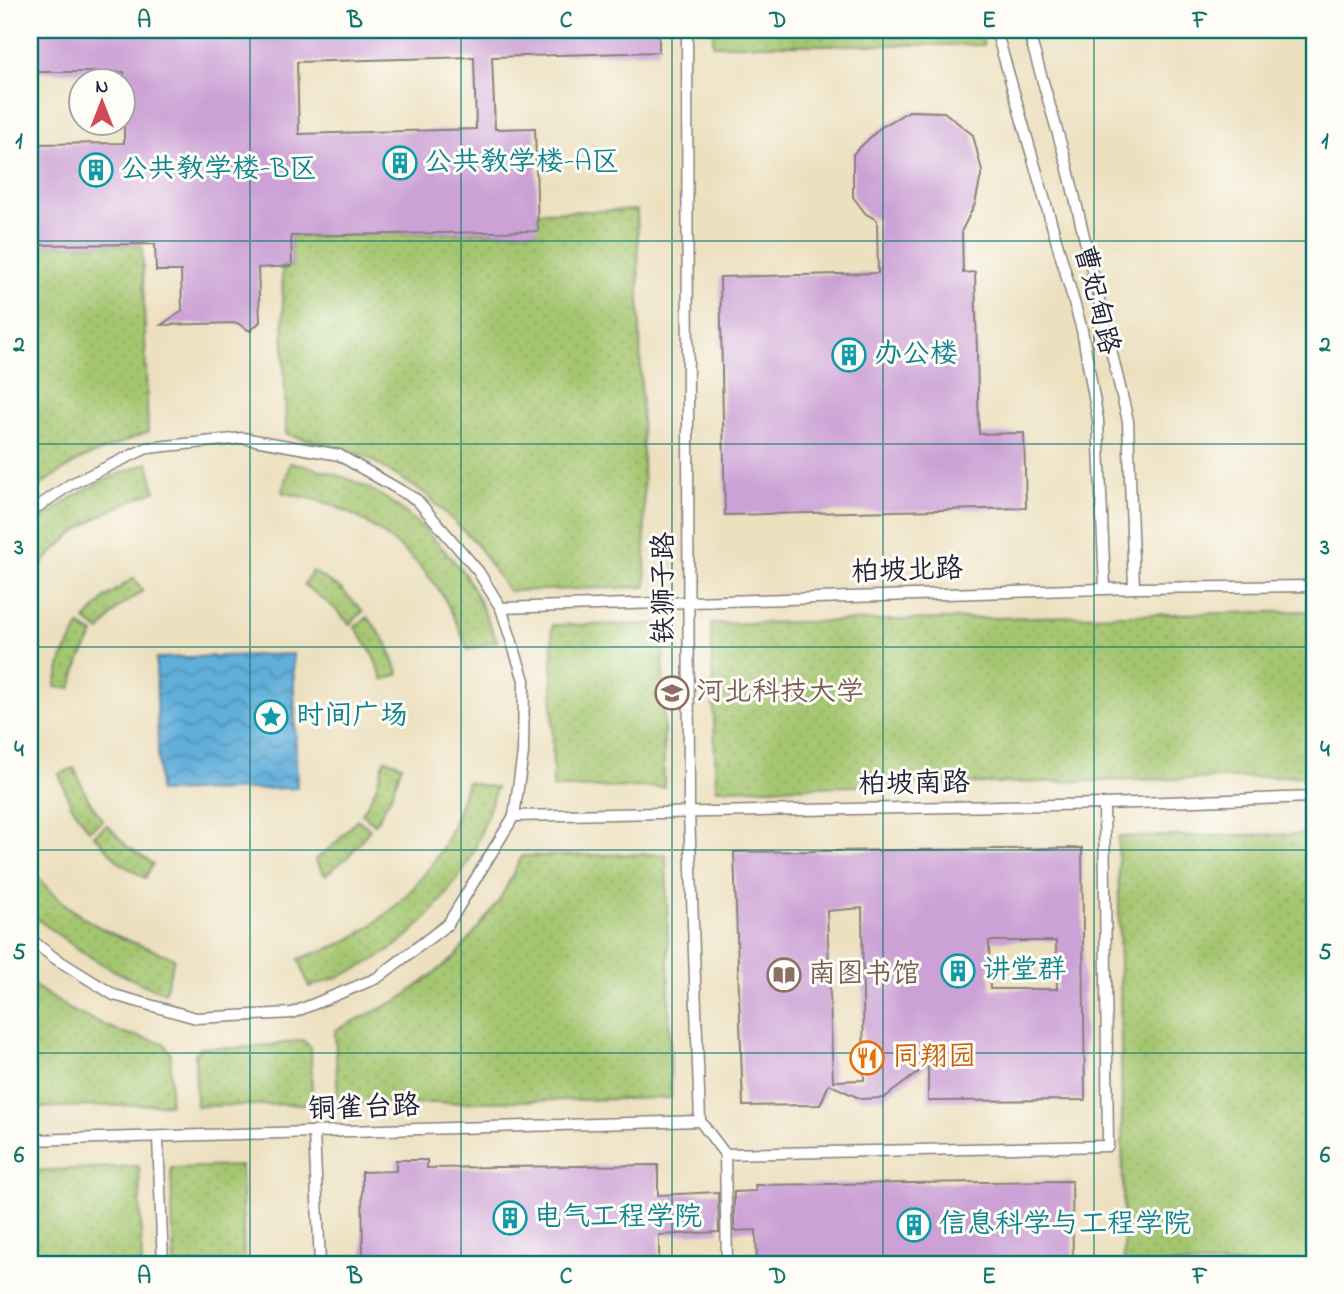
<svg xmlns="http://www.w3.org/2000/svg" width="1344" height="1294" font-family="'Indie Flower','LXGW WenKai TC',sans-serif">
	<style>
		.grass { fill: url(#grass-dots); stroke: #647455; stroke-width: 2 }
		.water { fill: url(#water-waves); stroke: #41688a; stroke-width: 2 }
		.building { fill: #cca2d6; fill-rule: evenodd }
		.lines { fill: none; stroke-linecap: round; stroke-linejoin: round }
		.service-casing { stroke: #87817d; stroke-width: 13 }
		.service { stroke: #fff; stroke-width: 10 }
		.grid { fill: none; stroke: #0f766e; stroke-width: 2; stroke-opacity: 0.55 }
		.labels { text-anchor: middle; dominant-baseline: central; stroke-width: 6; stroke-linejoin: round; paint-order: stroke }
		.culture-label { font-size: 28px; fill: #0d838f; stroke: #fdfcf7; text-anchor: start }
		.street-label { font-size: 28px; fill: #22223b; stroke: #fdfcf7 }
		.education-label { font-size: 28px; fill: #785e54; stroke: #fdfcf7; text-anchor: start }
		.food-label { font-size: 28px; fill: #c56008; stroke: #fdfcf7; text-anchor: start }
		.neatline { fill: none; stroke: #0f766e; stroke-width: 2.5 }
		.grid-label { font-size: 23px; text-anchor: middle; font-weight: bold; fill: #0f766e }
	</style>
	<defs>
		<pattern id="grass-dots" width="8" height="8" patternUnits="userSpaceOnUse" patternTransform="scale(1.75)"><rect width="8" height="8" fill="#a5c66f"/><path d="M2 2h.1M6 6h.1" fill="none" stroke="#8eaa61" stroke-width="1.8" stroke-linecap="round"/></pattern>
		<pattern id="water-waves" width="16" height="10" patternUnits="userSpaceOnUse" patternTransform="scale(1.75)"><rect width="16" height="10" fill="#60afda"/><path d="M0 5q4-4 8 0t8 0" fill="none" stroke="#4f8eb2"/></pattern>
	</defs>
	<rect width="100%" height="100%" fill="#fdfcf7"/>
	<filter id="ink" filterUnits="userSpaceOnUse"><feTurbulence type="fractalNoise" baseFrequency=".0143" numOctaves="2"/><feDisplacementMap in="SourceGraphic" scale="14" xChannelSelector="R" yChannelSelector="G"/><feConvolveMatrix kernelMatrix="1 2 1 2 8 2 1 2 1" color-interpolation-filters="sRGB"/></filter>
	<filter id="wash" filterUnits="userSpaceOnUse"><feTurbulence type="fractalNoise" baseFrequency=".00686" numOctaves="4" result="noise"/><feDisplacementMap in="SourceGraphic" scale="28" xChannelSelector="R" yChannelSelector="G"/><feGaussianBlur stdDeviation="1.57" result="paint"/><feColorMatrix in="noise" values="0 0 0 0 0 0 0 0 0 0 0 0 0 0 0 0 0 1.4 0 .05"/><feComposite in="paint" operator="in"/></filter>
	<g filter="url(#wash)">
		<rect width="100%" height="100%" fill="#ece0bf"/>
		<g class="grass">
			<polygon points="713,30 978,30 984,45 713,45"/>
			<polygon points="637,210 646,587 508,591 475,542 426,494 363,455 286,434 282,267 292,266 291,236 537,231 537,212"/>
			<polygon points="142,244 148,432 79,460 30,492 30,245"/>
			<path d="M 148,463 L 155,491 C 98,513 70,530 30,577 L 30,531 C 67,495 101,480 148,463 Z"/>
			<path d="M 290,463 C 354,474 399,499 442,548 C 449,556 458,564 464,573 C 477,594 487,618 497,641 L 468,650 C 459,628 450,606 437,587 C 411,551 370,520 330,504 C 315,499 298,496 282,492 Z"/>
			<polygon points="312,571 341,589 363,611 350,624 331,605 304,585"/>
			<polygon points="134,578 143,591 118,608 100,631 85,620 106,597"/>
			<polygon points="1314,611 1314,776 716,789 711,624"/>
			<polygon points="368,617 386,642 399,674 383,680 372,653 355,627"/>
			<polygon points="663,624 664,787 553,788 552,625"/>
			<polygon points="79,626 94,634 80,660 71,688 55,687 63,656"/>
			<polygon points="385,759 402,765 391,796 375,824 362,814 376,788"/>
			<polygon points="74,768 87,797 103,821 89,830 70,803 59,774"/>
			<path d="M 467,782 L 496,788 C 488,812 481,836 470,859 C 465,869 458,877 452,886 C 413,941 373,968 309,987 L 299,959 C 314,953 330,949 345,942 C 384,921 420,887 442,848 C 453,828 460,805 467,782 Z"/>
			<polygon points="357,819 370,829 349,856 325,875 315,860 337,842"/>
			<polygon points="107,825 127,846 153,864 145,878 119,862 94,835"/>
			<polygon points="1314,834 1314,1264 1124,1264 1118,837"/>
			<polygon points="666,854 671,1098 338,1105 335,1030 399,1000 455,957 499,901 522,856"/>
			<path d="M 30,867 C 48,893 79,918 109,932 C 129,942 153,949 174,958 L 165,993 C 110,973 75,949 30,913 Z"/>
			<polygon points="30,983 71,1010 120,1032 164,1043 171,1054 170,1104 30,1108"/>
			<path d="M 302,1040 L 311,1047 L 312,1104 L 196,1106 L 195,1054 L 200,1047 C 235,1050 267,1047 302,1040 Z"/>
			<polygon points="139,1166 142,1264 30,1264 30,1171"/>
			<polygon points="241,1166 244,1264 174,1264 171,1168"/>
		</g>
		<polygon class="water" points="293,654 297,788 159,792 156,658"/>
		<g id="blocks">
			<g class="building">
				<path d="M 30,30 L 659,30 L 659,52 L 492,57 L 495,129 L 535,128 L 538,231 L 291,236 L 292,266 L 258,268 L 260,322 L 250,331 L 237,323 L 161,325 L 182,311 L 181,271 L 156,271 L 155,244 L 30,245 L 30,144 L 124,143 L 124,72 L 30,72 ZM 474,57 L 476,129 L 299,134 L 297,62 Z"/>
				<polygon points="909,111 944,112 973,135 982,171 975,204 962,230 963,273 975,272 979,434 1024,433 1026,508 725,515 720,277 878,273 877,220 866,214 853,197 853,154 880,128"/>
				<path d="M 1082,848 L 1085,1100 L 928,1101 L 928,1065 L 884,1098 L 861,1099 L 829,1084 L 820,1105 L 743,1106 L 734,852 ZM 862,908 L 864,1080 L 833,1081 L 827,911 ZM 989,941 L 1056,941 L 1057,989 L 990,989 Z"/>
				<polygon points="396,1160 427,1160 427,1168 658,1165 658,1195 718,1192 719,1232 659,1235 659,1264 363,1264 362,1172 396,1171"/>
				<polygon points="1072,1181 1073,1264 757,1264 756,1230 734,1231 734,1192 756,1191 755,1185"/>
			</g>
		</g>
	</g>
	<g filter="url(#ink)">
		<use href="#blocks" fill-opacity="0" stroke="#87817d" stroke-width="2"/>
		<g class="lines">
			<defs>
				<g id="service">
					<polyline points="687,30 689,812 700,1121 725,1154 727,1264"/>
					<polyline points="996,30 1082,330 1098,420 1105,589"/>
					<polyline points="1028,30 1067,165 1128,421 1134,588"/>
					<polyline points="30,512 71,484 147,448 243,438 339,455 417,500 478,571 501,608 524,680 523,753 514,816 448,924 377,978 292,1013 196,1018 114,995 53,957 30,939"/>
					<polyline points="501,608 1134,588 1314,586"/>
					<polyline points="514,816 1104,804 1314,797"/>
					<polyline points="314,1133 320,1264"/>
					<polyline points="158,1138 163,1264"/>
					<polyline points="30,1140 700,1121"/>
					<polyline points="725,1154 1108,1146 1104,804"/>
				</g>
			</defs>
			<use href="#service" class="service-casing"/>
			<use href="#service" class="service"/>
		</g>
	</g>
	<path class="grid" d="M 250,30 L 250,1264M 461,30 L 461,1264M 672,30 L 672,1264M 883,30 L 883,1264M 1094,30 L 1094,1264M 30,241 L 1314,241M 30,444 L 1314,444M 30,647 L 1314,647M 30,850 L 1314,850M 30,1053 L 1314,1053"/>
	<defs>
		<symbol id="building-ring" viewBox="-11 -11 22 22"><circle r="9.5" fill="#fdfcf7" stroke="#0f9aa8" stroke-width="1.5"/><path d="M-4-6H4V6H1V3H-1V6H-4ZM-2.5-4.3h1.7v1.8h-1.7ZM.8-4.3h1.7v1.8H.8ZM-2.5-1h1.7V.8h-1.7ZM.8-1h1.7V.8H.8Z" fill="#0f9aa8"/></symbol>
		<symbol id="university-ring" viewBox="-11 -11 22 22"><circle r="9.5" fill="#fdfcf7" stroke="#8d6e63" stroke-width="1.5"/><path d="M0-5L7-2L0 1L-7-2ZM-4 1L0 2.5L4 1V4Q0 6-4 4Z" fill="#8d6e63"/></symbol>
		<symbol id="sight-ring" viewBox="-11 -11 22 22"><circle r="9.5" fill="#fdfcf7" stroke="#0f9aa8" stroke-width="1.5"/><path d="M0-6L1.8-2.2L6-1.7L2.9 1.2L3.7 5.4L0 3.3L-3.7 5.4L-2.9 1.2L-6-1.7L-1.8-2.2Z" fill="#0f9aa8"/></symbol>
		<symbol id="library-ring" viewBox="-11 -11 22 22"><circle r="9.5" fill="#fdfcf7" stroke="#8d6e63" stroke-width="1.5"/><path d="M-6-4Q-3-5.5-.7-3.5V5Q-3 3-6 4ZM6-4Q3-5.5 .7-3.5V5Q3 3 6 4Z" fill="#8d6e63"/></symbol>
		<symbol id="restaurant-ring" viewBox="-11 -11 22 22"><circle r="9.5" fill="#fdfcf7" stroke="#e8710a" stroke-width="1.5"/><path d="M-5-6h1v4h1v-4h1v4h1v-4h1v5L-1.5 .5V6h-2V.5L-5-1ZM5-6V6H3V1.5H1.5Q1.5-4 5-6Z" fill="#e8710a"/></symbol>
	</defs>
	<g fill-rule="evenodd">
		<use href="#building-ring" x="381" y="144" width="38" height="38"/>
		<use href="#building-ring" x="77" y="151" width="38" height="38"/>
		<use href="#building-ring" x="830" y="336" width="38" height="38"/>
		<use href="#university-ring" x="653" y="674" width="38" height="38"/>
		<use href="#sight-ring" x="252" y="698" width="38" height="38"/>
		<use href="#building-ring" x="939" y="952" width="38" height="38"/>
		<use href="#library-ring" x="765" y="956" width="38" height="38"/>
		<use href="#restaurant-ring" x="848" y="1039" width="38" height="38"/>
		<use href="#building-ring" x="491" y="1199" width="38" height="38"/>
		<use href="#building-ring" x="895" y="1206" width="38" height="38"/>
	</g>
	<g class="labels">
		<g class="culture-label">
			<text x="424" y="163">公共教学楼-A区</text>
			<text x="120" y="170">公共教学楼-B区</text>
			<text x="874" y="355">办公楼</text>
			<text x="296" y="717">时间广场</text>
			<text x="982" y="971">讲堂群</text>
			<text x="534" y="1218">电气工程学院</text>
			<text x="939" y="1225">信息科学与工程学院</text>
		</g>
		<g class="street-label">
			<text transform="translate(1095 300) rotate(76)">曹妃甸路</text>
			<text transform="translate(907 572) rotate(-2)">柏坡北路</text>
			<text transform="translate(665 588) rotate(-90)">铁狮子路</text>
			<text transform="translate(914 785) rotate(-1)">柏坡南路</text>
			<text transform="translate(364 1109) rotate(-2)">铜雀台路</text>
		</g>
		<g class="education-label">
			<text x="696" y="693">河北科技大学</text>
			<text x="808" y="975">南图书馆</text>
		</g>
		<g class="food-label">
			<text x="892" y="1058">同翔园</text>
		</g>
	</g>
	<rect width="1344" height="1294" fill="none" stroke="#fdfcf7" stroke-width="77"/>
	<g transform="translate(102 102)"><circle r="33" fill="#fdfcf7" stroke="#a5a5ac" stroke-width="2"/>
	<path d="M0-5L12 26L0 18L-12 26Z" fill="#d1495b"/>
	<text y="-10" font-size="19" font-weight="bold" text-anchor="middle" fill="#22223b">N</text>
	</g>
	<rect x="38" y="38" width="1268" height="1218" class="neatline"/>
	<g class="grid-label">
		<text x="144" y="27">A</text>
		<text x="355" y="27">B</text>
		<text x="566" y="27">C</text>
		<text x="778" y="27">D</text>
		<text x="989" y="27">E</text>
		<text x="1200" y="27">F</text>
		<text x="19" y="148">1</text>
		<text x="1325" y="148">1</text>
		<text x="19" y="351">2</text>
		<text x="1325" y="351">2</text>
		<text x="19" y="554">3</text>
		<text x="1325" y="554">3</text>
		<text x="19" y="756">4</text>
		<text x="1325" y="756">4</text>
		<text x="19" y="959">5</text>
		<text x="1325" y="959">5</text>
		<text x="19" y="1162">6</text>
		<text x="1325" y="1162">6</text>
		<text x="144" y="1283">A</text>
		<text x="355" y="1283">B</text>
		<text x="566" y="1283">C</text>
		<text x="778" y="1283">D</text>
		<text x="989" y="1283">E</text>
		<text x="1200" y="1283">F</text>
	</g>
</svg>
